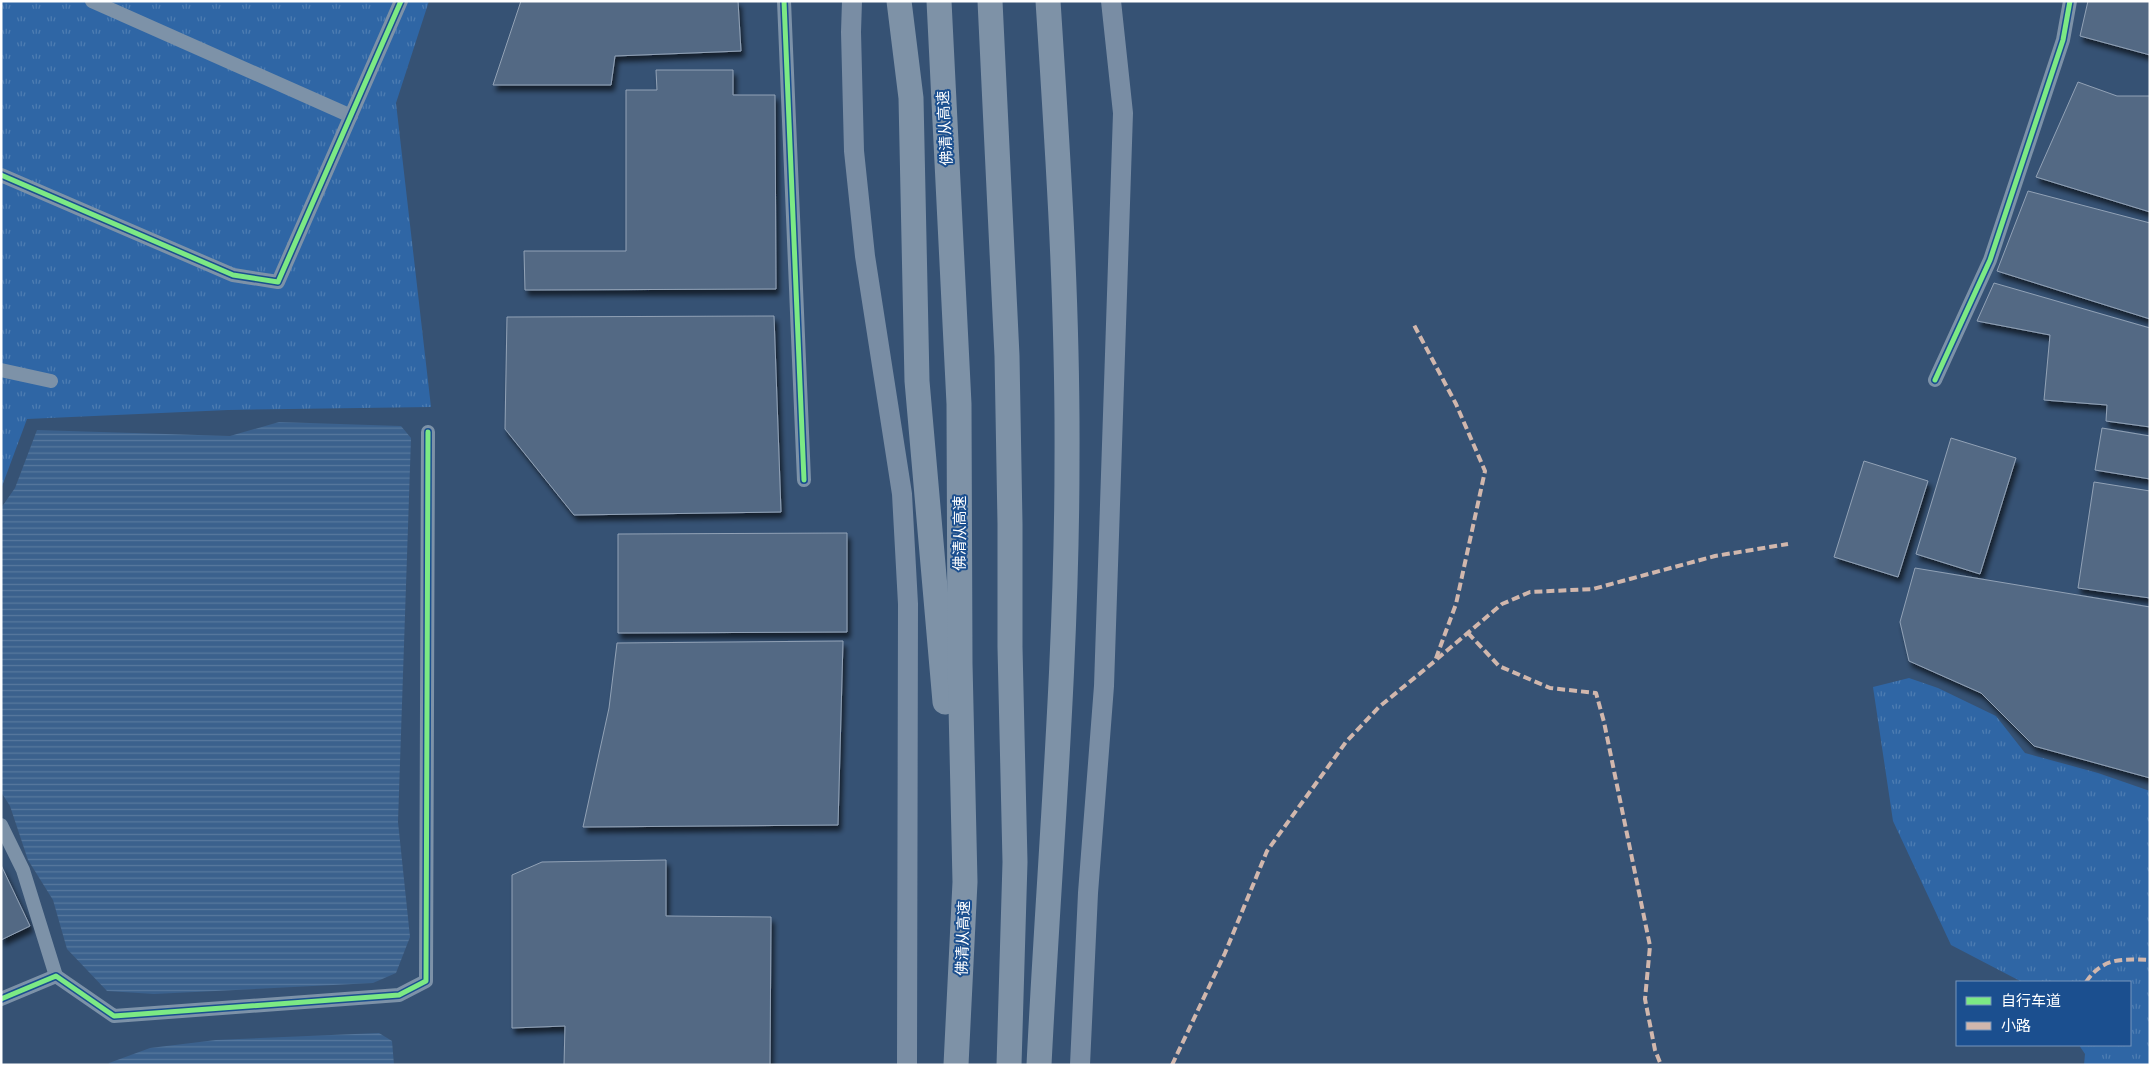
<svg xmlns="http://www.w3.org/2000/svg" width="2151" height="1066" font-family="'Roboto Condensed','Noto Sans SC',sans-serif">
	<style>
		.grass { fill: url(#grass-tufts) }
		.water { fill: url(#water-rules) }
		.building { fill: #526984; stroke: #92a2b6; filter: url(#shadow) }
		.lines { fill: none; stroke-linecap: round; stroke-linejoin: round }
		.street { stroke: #7d92a8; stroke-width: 14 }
		.secondary { stroke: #798da4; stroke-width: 20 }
		.highway { stroke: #7e92a7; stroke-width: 25 }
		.quiet { stroke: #d1b7ad; stroke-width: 4; stroke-dasharray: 8 4; stroke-linecap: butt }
		.cycleway-casing { stroke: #1b4f8f; stroke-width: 8 }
		.cycleway { stroke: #7ce984; stroke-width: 5 }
		.labels { text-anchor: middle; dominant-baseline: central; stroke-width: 4; stroke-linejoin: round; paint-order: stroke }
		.street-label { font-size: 15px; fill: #fff; stroke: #1b4f8f }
	</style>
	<defs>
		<pattern id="grass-tufts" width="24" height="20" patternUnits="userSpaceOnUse" patternTransform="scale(1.25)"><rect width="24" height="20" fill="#2f66a5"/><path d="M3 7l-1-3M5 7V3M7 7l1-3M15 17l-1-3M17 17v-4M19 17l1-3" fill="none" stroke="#4e7db2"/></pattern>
		<pattern id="water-rules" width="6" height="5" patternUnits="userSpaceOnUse" patternTransform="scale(1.25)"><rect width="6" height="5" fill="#3b618d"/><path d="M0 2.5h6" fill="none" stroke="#58799e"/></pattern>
		<filter id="shadow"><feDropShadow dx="3" dy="5.5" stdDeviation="2.5" flood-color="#0009"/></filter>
	</defs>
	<rect width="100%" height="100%" fill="#365274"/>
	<g class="grass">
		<polygon points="1,1 429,1 396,103 431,407 228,410 27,419 1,489"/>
		<polygon points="1909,678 1938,688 1996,716 2025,753 2098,773 2150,791 2150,1065 2084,1065 2085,1054 2079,1045 2130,1045 2130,982 2022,982 1951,945 1893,821 1873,687"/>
	</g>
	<g class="water">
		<polygon points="279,422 401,426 411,438 398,822 410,937 396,973 373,983 154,994 107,991 67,949 53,900 28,860 10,806 1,792 1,508 15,488 37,430 230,436"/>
		<polygon points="379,1033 392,1041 394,1065 108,1065 109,1063 150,1048 216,1040"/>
	</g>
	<g class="building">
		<polygon points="521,1 738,1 741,51 615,56 611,85 493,85"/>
		<polygon points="2088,1 2150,1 2150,55 2080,36"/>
		<polygon points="656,70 733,70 733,95 775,95 776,289 525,290 524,251 626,251 626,90 657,90"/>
		<polygon points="2078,82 2117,96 2150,96 2150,212 2036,177"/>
		<polygon points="2028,191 2150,223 2150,319 1997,271"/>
		<polygon points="1994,283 2150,328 2150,427 2106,421 2107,405 2044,400 2050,335 1977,321"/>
		<polygon points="774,316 781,512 574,515 505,429 507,317"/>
		<polygon points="2102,428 2150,436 2150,479 2095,470"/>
		<polygon points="1951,438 2016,458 1980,574 1916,554"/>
		<polygon points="1864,461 1928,481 1898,577 1834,557"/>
		<polygon points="2094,482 2150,491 2150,598 2078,588"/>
		<polygon points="847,533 847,632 618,633 618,534"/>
		<polygon points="1915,568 2150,607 2150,778 2034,746 1981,693 1909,661 1900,622"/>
		<polygon points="843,641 838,825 583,827 609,708 617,643"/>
		<polygon points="666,860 666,916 771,917 770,1065 564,1065 565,1026 512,1028 512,875 542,862"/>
		<polygon points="1,865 30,926 1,940"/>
	</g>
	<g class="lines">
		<g class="street">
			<polyline points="92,1 351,116"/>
			<polyline points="784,1 804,480"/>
			<polyline points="1,175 233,275 278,282 401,1"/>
			<polyline points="1,370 51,381"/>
			<polyline points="1935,380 1990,260 2063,40 2070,1"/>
			<polyline points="1,825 23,870 56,976"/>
			<polyline points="1,999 56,976 114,1016 399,995 426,981 428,432"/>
		</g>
		<g class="secondary">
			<polyline points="852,1 851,32 854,151 865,256 902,494 908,604 907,1065"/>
			<polyline points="1080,1065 1088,893 1104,686 1123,113 1111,1"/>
		</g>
		<g class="highway">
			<polyline points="899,1 911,98 917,381 945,702"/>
			<polyline points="939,1 959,404 960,663 965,882 956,1065"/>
			<polyline points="990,1 1007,356 1010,524 1010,647 1015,862 1009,1065"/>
			<path d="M 1039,1065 C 1049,864 1067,662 1067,461 C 1068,307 1058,154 1048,1"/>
		</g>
		<g class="quiet">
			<polyline points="1468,633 1499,666 1550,688 1596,693 1604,722 1650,946 1645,999 1655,1050 1661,1065"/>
			<polyline points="1437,659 1502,604 1530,592 1593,589 1715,556 1788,544"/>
			<path d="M 2086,982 C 2103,957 2122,959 2150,960"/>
			<polyline points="1172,1065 1225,953 1267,851 1346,742 1379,707 1435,661 1456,604 1485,471 1456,404 1414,325"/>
		</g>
		<defs>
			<g id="cycleway">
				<polyline points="784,1 804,480"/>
				<polyline points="1,175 233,275 278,282 401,1"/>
				<polyline points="1935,380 1990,260 2063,40 2070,1"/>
				<polyline points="1,999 56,976 114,1016 399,995 426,981 428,432"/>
			</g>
		</defs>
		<use href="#cycleway" class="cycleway-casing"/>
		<use href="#cycleway" class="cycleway"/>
	</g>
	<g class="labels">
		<g class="street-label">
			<text transform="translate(945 128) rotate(-93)">佛清从高速</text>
			<text transform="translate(960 533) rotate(-90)">佛清从高速</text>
			<text transform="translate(963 938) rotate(-88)">佛清从高速</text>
		</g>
	</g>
	<rect width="2151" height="1066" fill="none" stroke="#ffffff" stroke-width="5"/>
	<rect x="1956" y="981" width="175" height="65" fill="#1b4f8f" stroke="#7695bc"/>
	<rect x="1966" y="997" width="25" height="8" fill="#7ce984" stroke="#7695bc"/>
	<text x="2001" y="1006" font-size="15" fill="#ffffff">自行车道</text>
	<rect x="1966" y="1022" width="25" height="8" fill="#d1b7ad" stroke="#7695bc"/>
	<text x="2001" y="1031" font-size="15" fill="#ffffff">小路</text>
</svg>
